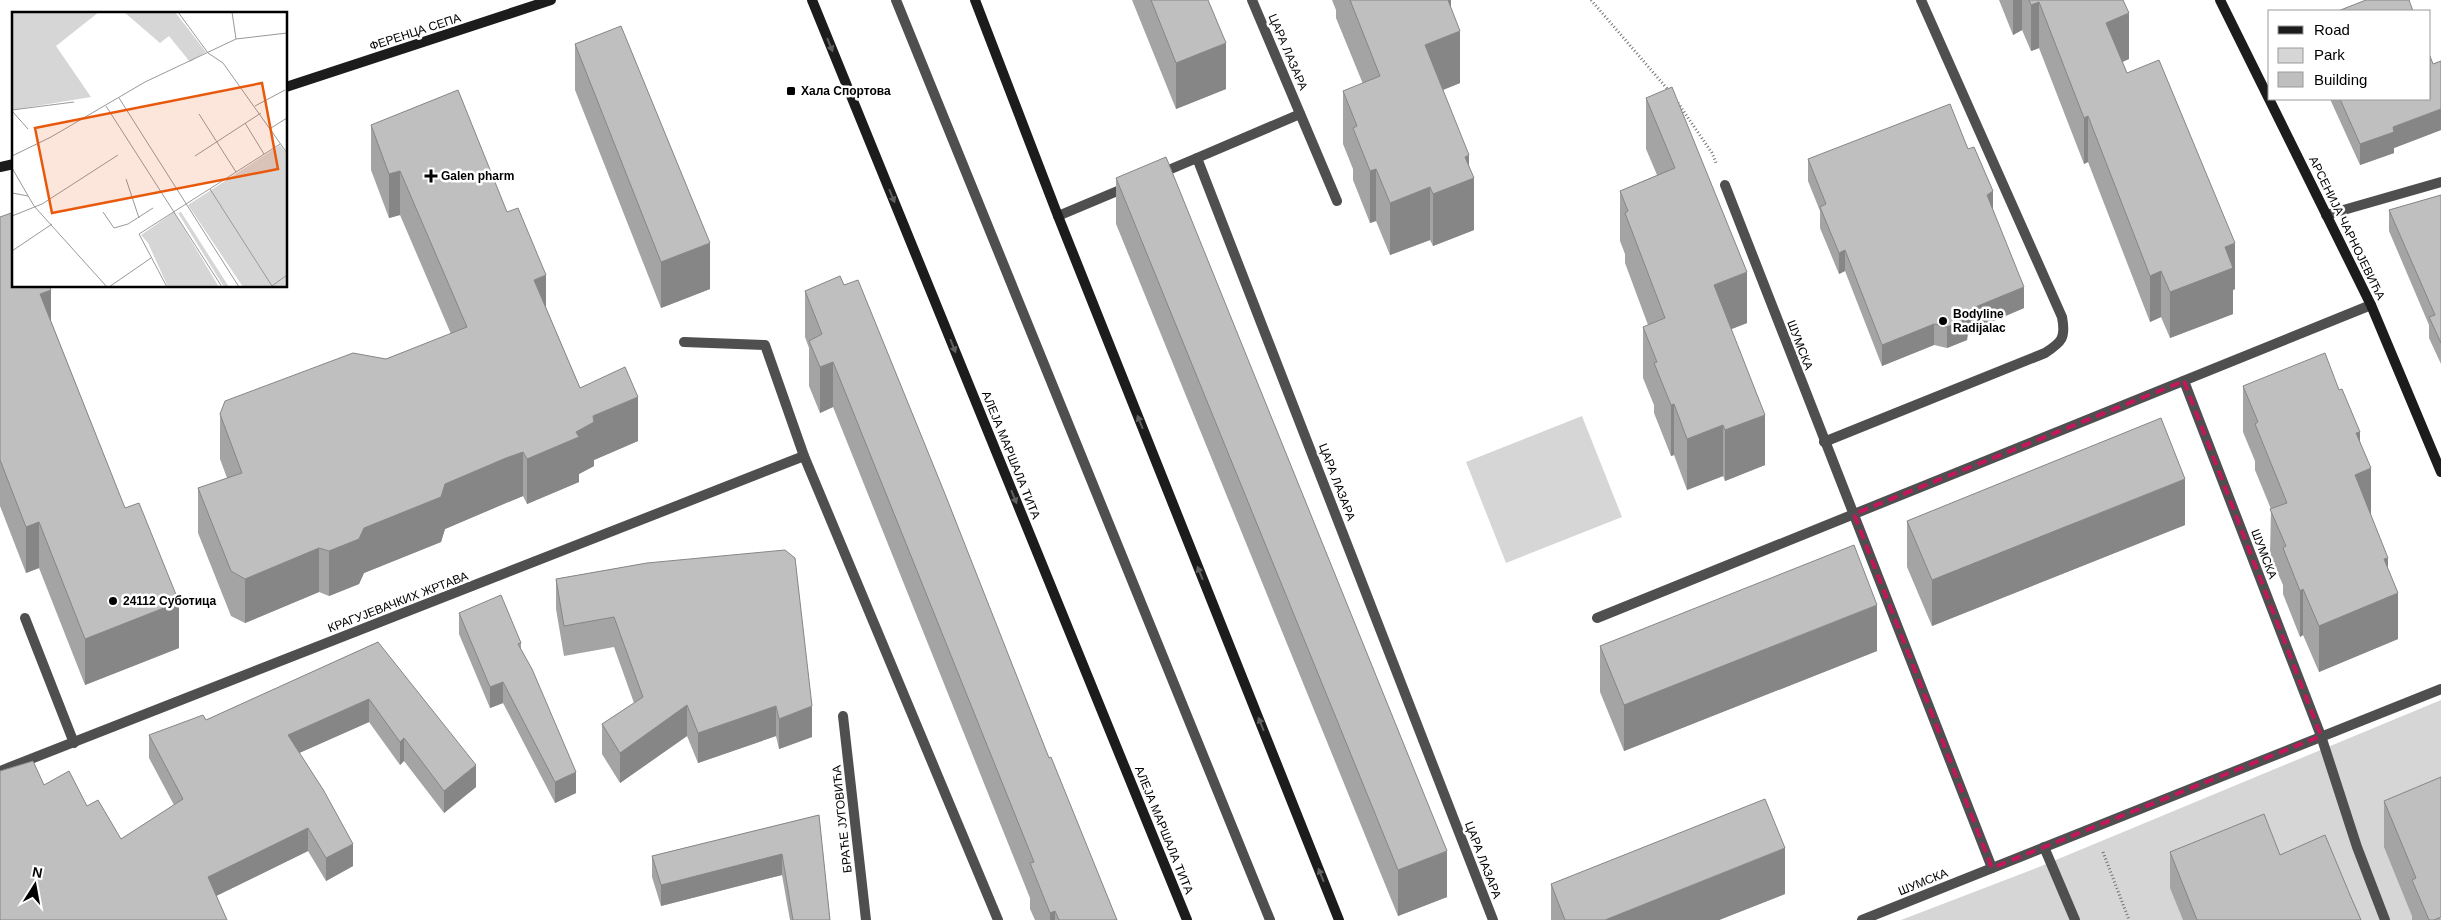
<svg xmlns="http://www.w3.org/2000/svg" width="2441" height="920" font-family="Arial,sans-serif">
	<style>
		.green { fill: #d6d6d6 }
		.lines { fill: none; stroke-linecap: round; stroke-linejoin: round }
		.path { stroke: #717171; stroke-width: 3; stroke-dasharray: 1 2.5; stroke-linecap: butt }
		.lane { stroke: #4f4f4f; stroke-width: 10 }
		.street { stroke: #4f4f4f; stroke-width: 10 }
		.secondary { stroke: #1c1c1c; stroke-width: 10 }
		.wall { fill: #a4a4a4 }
		.shaded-wall { fill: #868686 }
		.building { fill: #bfbfbf; stroke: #868686 }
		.oneway { fill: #606060 }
		.marked { fill: none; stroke: #c2185b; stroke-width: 4; stroke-dasharray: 10 6; stroke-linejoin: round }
		.poi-dot { fill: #000; stroke: #fff; stroke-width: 2 }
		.labels { text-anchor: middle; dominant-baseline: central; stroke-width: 5; stroke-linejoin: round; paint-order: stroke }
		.street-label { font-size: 12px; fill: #000; stroke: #fff }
		.poi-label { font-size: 12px; font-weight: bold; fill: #000; stroke: #fff; text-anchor: start }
		.inset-road { fill: none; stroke: #999; stroke-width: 1 }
		.view { fill: #e8590c; fill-opacity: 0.15; stroke: #e8590c; stroke-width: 2.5 }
		.inset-edge { fill: none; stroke: #000; stroke-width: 2.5 }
	</style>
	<rect width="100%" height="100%" fill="#fff"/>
	<g class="green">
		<polygon points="1582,416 1622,517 1506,563 1466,462"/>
		<polygon points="2441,700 2441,920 1901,920 2039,867"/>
	</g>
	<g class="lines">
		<g class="path">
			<polyline points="1591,0 1670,92"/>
			<polyline points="1678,103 1712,153 1716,163"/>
			<polyline points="2103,852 2129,920"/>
		</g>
		<g class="lane">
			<polyline points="1252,0 1337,201"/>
			<polyline points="1300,114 1197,158 1493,920"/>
			<polyline points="1159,174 1197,158"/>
			<polyline points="1058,216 1127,187"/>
			<polyline points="684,342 765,345 804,456 998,920"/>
			<path d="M 1824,442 L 2045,353 C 2062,342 2066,338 2062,317 L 1921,0"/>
			<polyline points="25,618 74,743"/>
			<polyline points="2321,736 2357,847 2385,920"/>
			<polyline points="2044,847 2075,920"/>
		</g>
		<g class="street">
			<polyline points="896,0 1270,920"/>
			<polyline points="1725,185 1992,868"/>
			<polyline points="2326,215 2441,182"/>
			<polyline points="2184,381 2321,736"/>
			<polyline points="1597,618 2371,305"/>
			<polyline points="843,716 866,920"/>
			<polyline points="0,771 804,456"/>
			<polyline points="1862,920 2441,689"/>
		</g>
		<g class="secondary">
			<polyline points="812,0 1187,920"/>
			<polyline points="975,0 1058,216 1339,920"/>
			<polyline points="2220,0 2371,305 2441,472"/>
			<polyline points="286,87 551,0"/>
			<polyline points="0,167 14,164"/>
		</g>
	</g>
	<g class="wall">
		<polygon points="1132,0 1208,0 1226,89 1176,109"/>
		<polygon points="1332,0 1451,0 1451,8 1460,83 1443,90 1469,165 1474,230 1433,246 1430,240 1390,255 1376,221 1370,223 1353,180 1353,169 1343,144 1343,91 1363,84 1336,18 1336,10"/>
		<polygon points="1999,0 2123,0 2129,59 2122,62 2127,73 2235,289 2233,290 2233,314 2170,338 2161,317 2150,322 2088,162 2084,164 2039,48 2031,51 2022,30 2013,35"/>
		<polygon points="575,44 710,289 661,308 575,90"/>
		<polygon points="2441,61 2441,130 2394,148 2394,153 2360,165 2330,99 2430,99 2433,64"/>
		<polygon points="1646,98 1747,323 1731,329 1765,465 1725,481 1723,476 1687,490 1674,455 1671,456 1654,413 1654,405 1643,378 1643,327 1648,325 1625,263 1625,254 1620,241 1620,191 1657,175 1646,149"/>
		<polygon points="371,125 507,212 546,308 580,388 638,441 594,460 594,466 579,474 579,482 527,504 523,496 506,503 445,529 441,542 364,573 359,584 329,596 319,592 245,623 231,616 198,533 198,488 227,478 220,459 220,414 386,359 451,334 400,215 389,218 371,170"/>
		<polygon points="1808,159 1993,210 2024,308 1968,332 1967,340 1947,348 1934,345 1882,366 1845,271 1839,274 1820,228 1820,211 1808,181"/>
		<polygon points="1116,178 1447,897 1398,916 1116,224"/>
		<polygon points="2441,195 2441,364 2429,338 2429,325 2389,231 2389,210"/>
		<polygon points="0,217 51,321 179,648 85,685 39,568 26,573 0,506"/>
		<polygon points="805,291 1049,758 1117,920 1035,920 1030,909 1030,898 833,407 820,413 809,386 809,348 805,337"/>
		<polygon points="2243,386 2360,441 2370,514 2388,568 2398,639 2319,672 2303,635 2300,637 2283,594 2283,585 2270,555 2271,509 2255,470 2255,461 2243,432"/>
		<polygon points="1907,521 2185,525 1932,626 1907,567"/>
		<polygon points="647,563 812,737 779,749 776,736 698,763 687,736 620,783 602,754 602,724 634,703 614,647 564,656 556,609 556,579"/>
		<polygon points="459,613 521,643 521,649 576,793 555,803 503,703 490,708 459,634"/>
		<polygon points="378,642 476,787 444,813 404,761 400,765 369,722 299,753 353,866 326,881 308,851 216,896 227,920 44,785 87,806 121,839 174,805 149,758 149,735 206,720"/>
		<polygon points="1600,646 1877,651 1624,751 1600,692"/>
		<polygon points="2384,801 2441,920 2412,920 2412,916 2384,847"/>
		<polygon points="819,815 830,920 790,920 782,875 661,906 652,877 652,856"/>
		<polygon points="2170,852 2280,855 2350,895 2361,920 2183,920 2170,888"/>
		<polygon points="1551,884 1785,894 1719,920 1551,920"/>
	</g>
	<g class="shaded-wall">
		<polygon points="1446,0 1451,0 1451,34 1460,31 1460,83 1425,97 1425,45"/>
		<polygon points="2013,0 2022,0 2022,30 2013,35"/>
		<polygon points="2039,2 2039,48 2031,51 2031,5"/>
		<polygon points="2129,13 2129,59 2106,69 2106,23"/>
		<polygon points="1226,43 1226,89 1176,109 1176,63"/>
		<polygon points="2441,109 2441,130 2394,148 2394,153 2360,165 2360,144 2393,127"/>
		<polygon points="2088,116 2088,162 2084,164 2084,118"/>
		<polygon points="1469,155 1469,180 1474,178 1474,230 1433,246 1433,194 1465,157"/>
		<polygon points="1376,169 1376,221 1370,223 1370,171"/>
		<polygon points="400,171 400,215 389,218 389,174"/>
		<polygon points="1430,187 1430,240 1390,255 1390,203"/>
		<polygon points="1993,191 1993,213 1987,195"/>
		<polygon points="710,243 710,289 661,308 661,262"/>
		<polygon points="2235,243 2235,289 2233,290 2233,314 2170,338 2170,292 2225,247"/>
		<polygon points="1845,250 1845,271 1839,274 1839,253"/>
		<polygon points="2161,271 2161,317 2150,322 2150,276"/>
		<polygon points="1747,272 1747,323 1714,336 1714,285"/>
		<polygon points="546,275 546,319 534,280"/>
		<polygon points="2024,287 2024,308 1968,332 1967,340 1947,348 1947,327 1968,310"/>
		<polygon points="51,290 51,336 40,294"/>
		<polygon points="1934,324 1934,345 1882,366 1882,345"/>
		<polygon points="833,362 833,407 820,413 820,367"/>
		<polygon points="638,397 638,441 594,460 594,466 579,474 579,482 527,504 527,459 576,432 593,416"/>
		<polygon points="1674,404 1674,455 1671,456 1671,405"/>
		<polygon points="1765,415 1765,465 1725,481 1725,430"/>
		<polygon points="1723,425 1723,476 1687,490 1687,439"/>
		<polygon points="2360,432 2360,473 2371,468 2371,514 2355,521 2355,475 2356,433"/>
		<polygon points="523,452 523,496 506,503 445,529 441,542 364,573 359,584 329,596 329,551 364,528 445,484 506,458"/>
		<polygon points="2185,479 2185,525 1932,626 1932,580"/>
		<polygon points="39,522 39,568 26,573 26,527"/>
		<polygon points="319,548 319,592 245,623 245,579"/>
		<polygon points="2388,558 2388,597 2398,593 2398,639 2319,672 2319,626 2384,559"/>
		<polygon points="2303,589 2303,635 2300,637 2300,591"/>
		<polygon points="179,602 179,648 85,685 85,639"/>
		<polygon points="1877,605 1877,651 1624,751 1624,705"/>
		<polygon points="503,682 503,703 490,708 490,687"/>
		<polygon points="369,699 369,722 288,758 288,735"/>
		<polygon points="687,705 687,736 620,783 620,753"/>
		<polygon points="776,706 776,736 698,763 698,733"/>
		<polygon points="812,706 812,737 779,749 779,719"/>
		<polygon points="404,738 404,761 400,765 400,742"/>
		<polygon points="476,765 476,787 444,813 444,791"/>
		<polygon points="576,772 576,793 555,803 555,782"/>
		<polygon points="308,828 308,851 208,900 208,877"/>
		<polygon points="353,844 353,866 326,881 326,858"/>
		<polygon points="1785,848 1785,894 1719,920 1605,920"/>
		<polygon points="1447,851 1447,897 1398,916 1398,870"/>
		<polygon points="782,854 782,875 661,906 661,885"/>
		<polygon points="1055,911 1055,920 1050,920 1050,913"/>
	</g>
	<g class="building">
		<polygon points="1151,0 1208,0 1226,43 1176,63"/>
		<polygon points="1350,0 1448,0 1460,31 1425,45 1469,155 1465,157 1474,178 1433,194 1430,187 1390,203 1376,169 1370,171 1353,128 1357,126 1343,91 1380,76"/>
		<polygon points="2029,0 2123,0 2129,13 2106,23 2127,73 2159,60 2235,243 2225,247 2233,268 2170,292 2161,271 2150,276 2088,116 2084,118 2039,2 2031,5"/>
		<polygon points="2366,0 2409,0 2413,11 2338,11"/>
		<polygon points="621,26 710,243 661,262 575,44"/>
		<polygon points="2430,56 2433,64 2441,61 2441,109 2393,127 2394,132 2360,144 2340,99 2430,99"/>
		<polygon points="1672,87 1747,272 1714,285 1765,415 1725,430 1723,425 1687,439 1674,404 1671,405 1654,363 1657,362 1643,327 1665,318 1625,213 1628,211 1620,191 1675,168 1646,98"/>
		<polygon points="458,90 507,212 518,208 546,275 534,280 580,388 625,367 638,397 593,416 594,422 576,432 579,437 527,459 523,452 506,458 445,484 441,497 364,528 359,539 329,551 319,548 245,579 231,571 198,488 242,473 220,414 225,401 353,353 386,359 467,327 400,171 389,174 371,125"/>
		<polygon points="1950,104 1968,149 1974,147 1993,191 1987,195 2024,287 1968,310 1967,319 1947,327 1934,324 1882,345 1845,250 1839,253 1820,207 1826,204 1808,159"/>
		<polygon points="1166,157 1447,851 1398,870 1116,178"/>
		<polygon points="2441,195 2441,343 2429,317 2435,315 2389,210"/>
		<polygon points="14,212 14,286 49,286 51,290 40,294 125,508 139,503 179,602 85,639 39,522 26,527 0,460 0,217"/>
		<polygon points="840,276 844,285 858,280 945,494 1049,758 1051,757 1117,920 1059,920 1055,911 1050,913 1030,863 1034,862 833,362 820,367 809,341 822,334 805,291"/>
		<polygon points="2325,353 2339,390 2342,389 2360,432 2356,433 2371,468 2355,475 2388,558 2384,559 2398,593 2319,626 2303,589 2300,591 2283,548 2286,546 2270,509 2287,503 2255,424 2258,422 2243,386"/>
		<polygon points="2161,418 2185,479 1932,580 1907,521"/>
		<polygon points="1854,545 1877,605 1624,705 1600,646"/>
		<polygon points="785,550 795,558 812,706 779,719 776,706 698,733 687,705 620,753 602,724 643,697 614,617 564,626 556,579 647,563"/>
		<polygon points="501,595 521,643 518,644 532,669 576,772 555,782 503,682 490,687 459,613"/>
		<polygon points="378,642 476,765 444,791 404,738 400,742 369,699 288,735 324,791 353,844 326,858 308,828 208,877 227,920 0,920 0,771 33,761 44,785 69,771 87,806 98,800 121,839 183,799 149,735 203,715 206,720"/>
		<polygon points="2441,777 2441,917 2434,920 2429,920 2412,880 2416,878 2384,801"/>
		<polygon points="1765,799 1785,848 1605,920 1565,920 1551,884"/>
		<polygon points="2264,814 2280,855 2325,835 2350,895 2361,920 2197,920 2170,852"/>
		<polygon points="819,815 830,920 793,920 782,854 661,885 652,856"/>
	</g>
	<defs><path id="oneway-solid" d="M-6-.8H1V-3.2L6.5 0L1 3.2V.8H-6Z" transform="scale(1.25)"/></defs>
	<g class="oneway">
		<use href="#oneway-solid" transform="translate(830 45) rotate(68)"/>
		<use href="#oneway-solid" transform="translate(892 196) rotate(68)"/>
		<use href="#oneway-solid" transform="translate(953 346) rotate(68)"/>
		<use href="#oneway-solid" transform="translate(1140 422) rotate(-112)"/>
		<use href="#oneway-solid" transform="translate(1014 497) rotate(68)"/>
		<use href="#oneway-solid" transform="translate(1200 573) rotate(-112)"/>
		<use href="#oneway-solid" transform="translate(1261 724) rotate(-112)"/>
		<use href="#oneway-solid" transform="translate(1321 875) rotate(-112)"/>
	</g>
	<path class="marked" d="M 2184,381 L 2321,736 L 1992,868 L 1854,514 Z"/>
	<g class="poi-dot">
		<rect x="786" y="86" width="10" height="10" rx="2.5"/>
		<path d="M428.5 168.5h5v5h5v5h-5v5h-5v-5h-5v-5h5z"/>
		<circle cx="1943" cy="321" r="5"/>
		<circle cx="113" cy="601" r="5"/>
	</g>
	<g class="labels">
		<g class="street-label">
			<text transform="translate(415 32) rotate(-18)">ФЕРЕНЦА СЕПА</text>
			<text transform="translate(1288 52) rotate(67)">ЦАРА ЛАЗАРА</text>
			<text transform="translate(2347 228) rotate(64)">АРСЕНИЈА ЧАРНОЈЕВИЋА</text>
			<text transform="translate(1800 345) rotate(69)">ШУМСКА</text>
			<text transform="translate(1011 455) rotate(68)">АЛЕЈА МАРШАЛА ТИТА</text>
			<text transform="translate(1337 482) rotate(69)">ЦАРА ЛАЗАРА</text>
			<text transform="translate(2264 554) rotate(69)">ШУМСКА</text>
			<text transform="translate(398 602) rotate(-21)">КРАГУЈЕВАЧКИХ ЖРТАВА</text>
			<text transform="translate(842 819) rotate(-96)">БРАЋЕ ЈУГОВИЋА</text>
			<text transform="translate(1164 830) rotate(68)">АЛЕЈА МАРШАЛА ТИТА</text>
			<text transform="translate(1483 860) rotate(69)">ЦАРА ЛАЗАРА</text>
			<text transform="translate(1923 882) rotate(-22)">ШУМСКА</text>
		</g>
		<g class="poi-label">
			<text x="801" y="91">Хала Спортова</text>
			<text x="441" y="176">Galen pharm</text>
			<text x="1953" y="314">Bodyline<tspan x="1953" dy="14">Radijalac</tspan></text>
			<text x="123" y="601">24112 Суботица</text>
		</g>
	</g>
	<g transform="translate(12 12)">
		<rect width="275" height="275" fill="#fff"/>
		<path d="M 0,0 L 87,0 L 44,34 L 79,85 L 0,98 ZM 112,0 L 163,0 L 194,40 L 178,50 L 157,24 L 148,31 ZM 268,133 L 275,142 L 275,275 L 231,275 L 176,193 ZM 162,200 L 207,275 L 156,275 L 136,231 L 129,223 ZM 169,200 L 217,275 L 212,275 L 166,201 Z" fill="#d6d6d6"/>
		<path class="inset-road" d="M 166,0 L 196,41 L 211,51 L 275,141M 220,0 L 224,27M 107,86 L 227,275M 94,94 L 210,275M 243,94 L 273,78M 0,98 L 62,90M 0,99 L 16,117M 187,102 L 224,160M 233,111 L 252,142M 259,116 L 275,106M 0,144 L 39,125 L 133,70 L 224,27 L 275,21M 183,144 L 249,101M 0,156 L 22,194 L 95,275M 114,167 L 127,206M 198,177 L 260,274 L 275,263M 0,181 L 16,184M 91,200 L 102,216 L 116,212 L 141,196M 0,204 L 30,192 L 106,143M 0,239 L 40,212M 97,275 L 139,246M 155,275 L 127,222 L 268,132"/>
		<path class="view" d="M 250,71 L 266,157 L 40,201 L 23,116 Z"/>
		<rect width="275" height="275" class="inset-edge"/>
	</g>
	<rect x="2268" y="10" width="162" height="90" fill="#ffffff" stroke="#999999"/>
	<rect x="2278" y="26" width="25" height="8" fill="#1c1c1c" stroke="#999999"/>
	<text x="2314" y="35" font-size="15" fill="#000000">Road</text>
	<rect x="2278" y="48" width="25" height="15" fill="#d6d6d6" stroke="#999999"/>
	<text x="2314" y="60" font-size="15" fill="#000000">Park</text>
	<rect x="2278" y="72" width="25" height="15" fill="#bfbfbf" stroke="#999999"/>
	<text x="2314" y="85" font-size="15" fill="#000000">Building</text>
	<g transform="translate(35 885) rotate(11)" stroke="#ffffff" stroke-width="4" paint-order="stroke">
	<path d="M0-4L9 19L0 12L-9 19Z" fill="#000000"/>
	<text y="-8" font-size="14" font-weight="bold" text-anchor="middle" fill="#000000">N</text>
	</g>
</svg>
